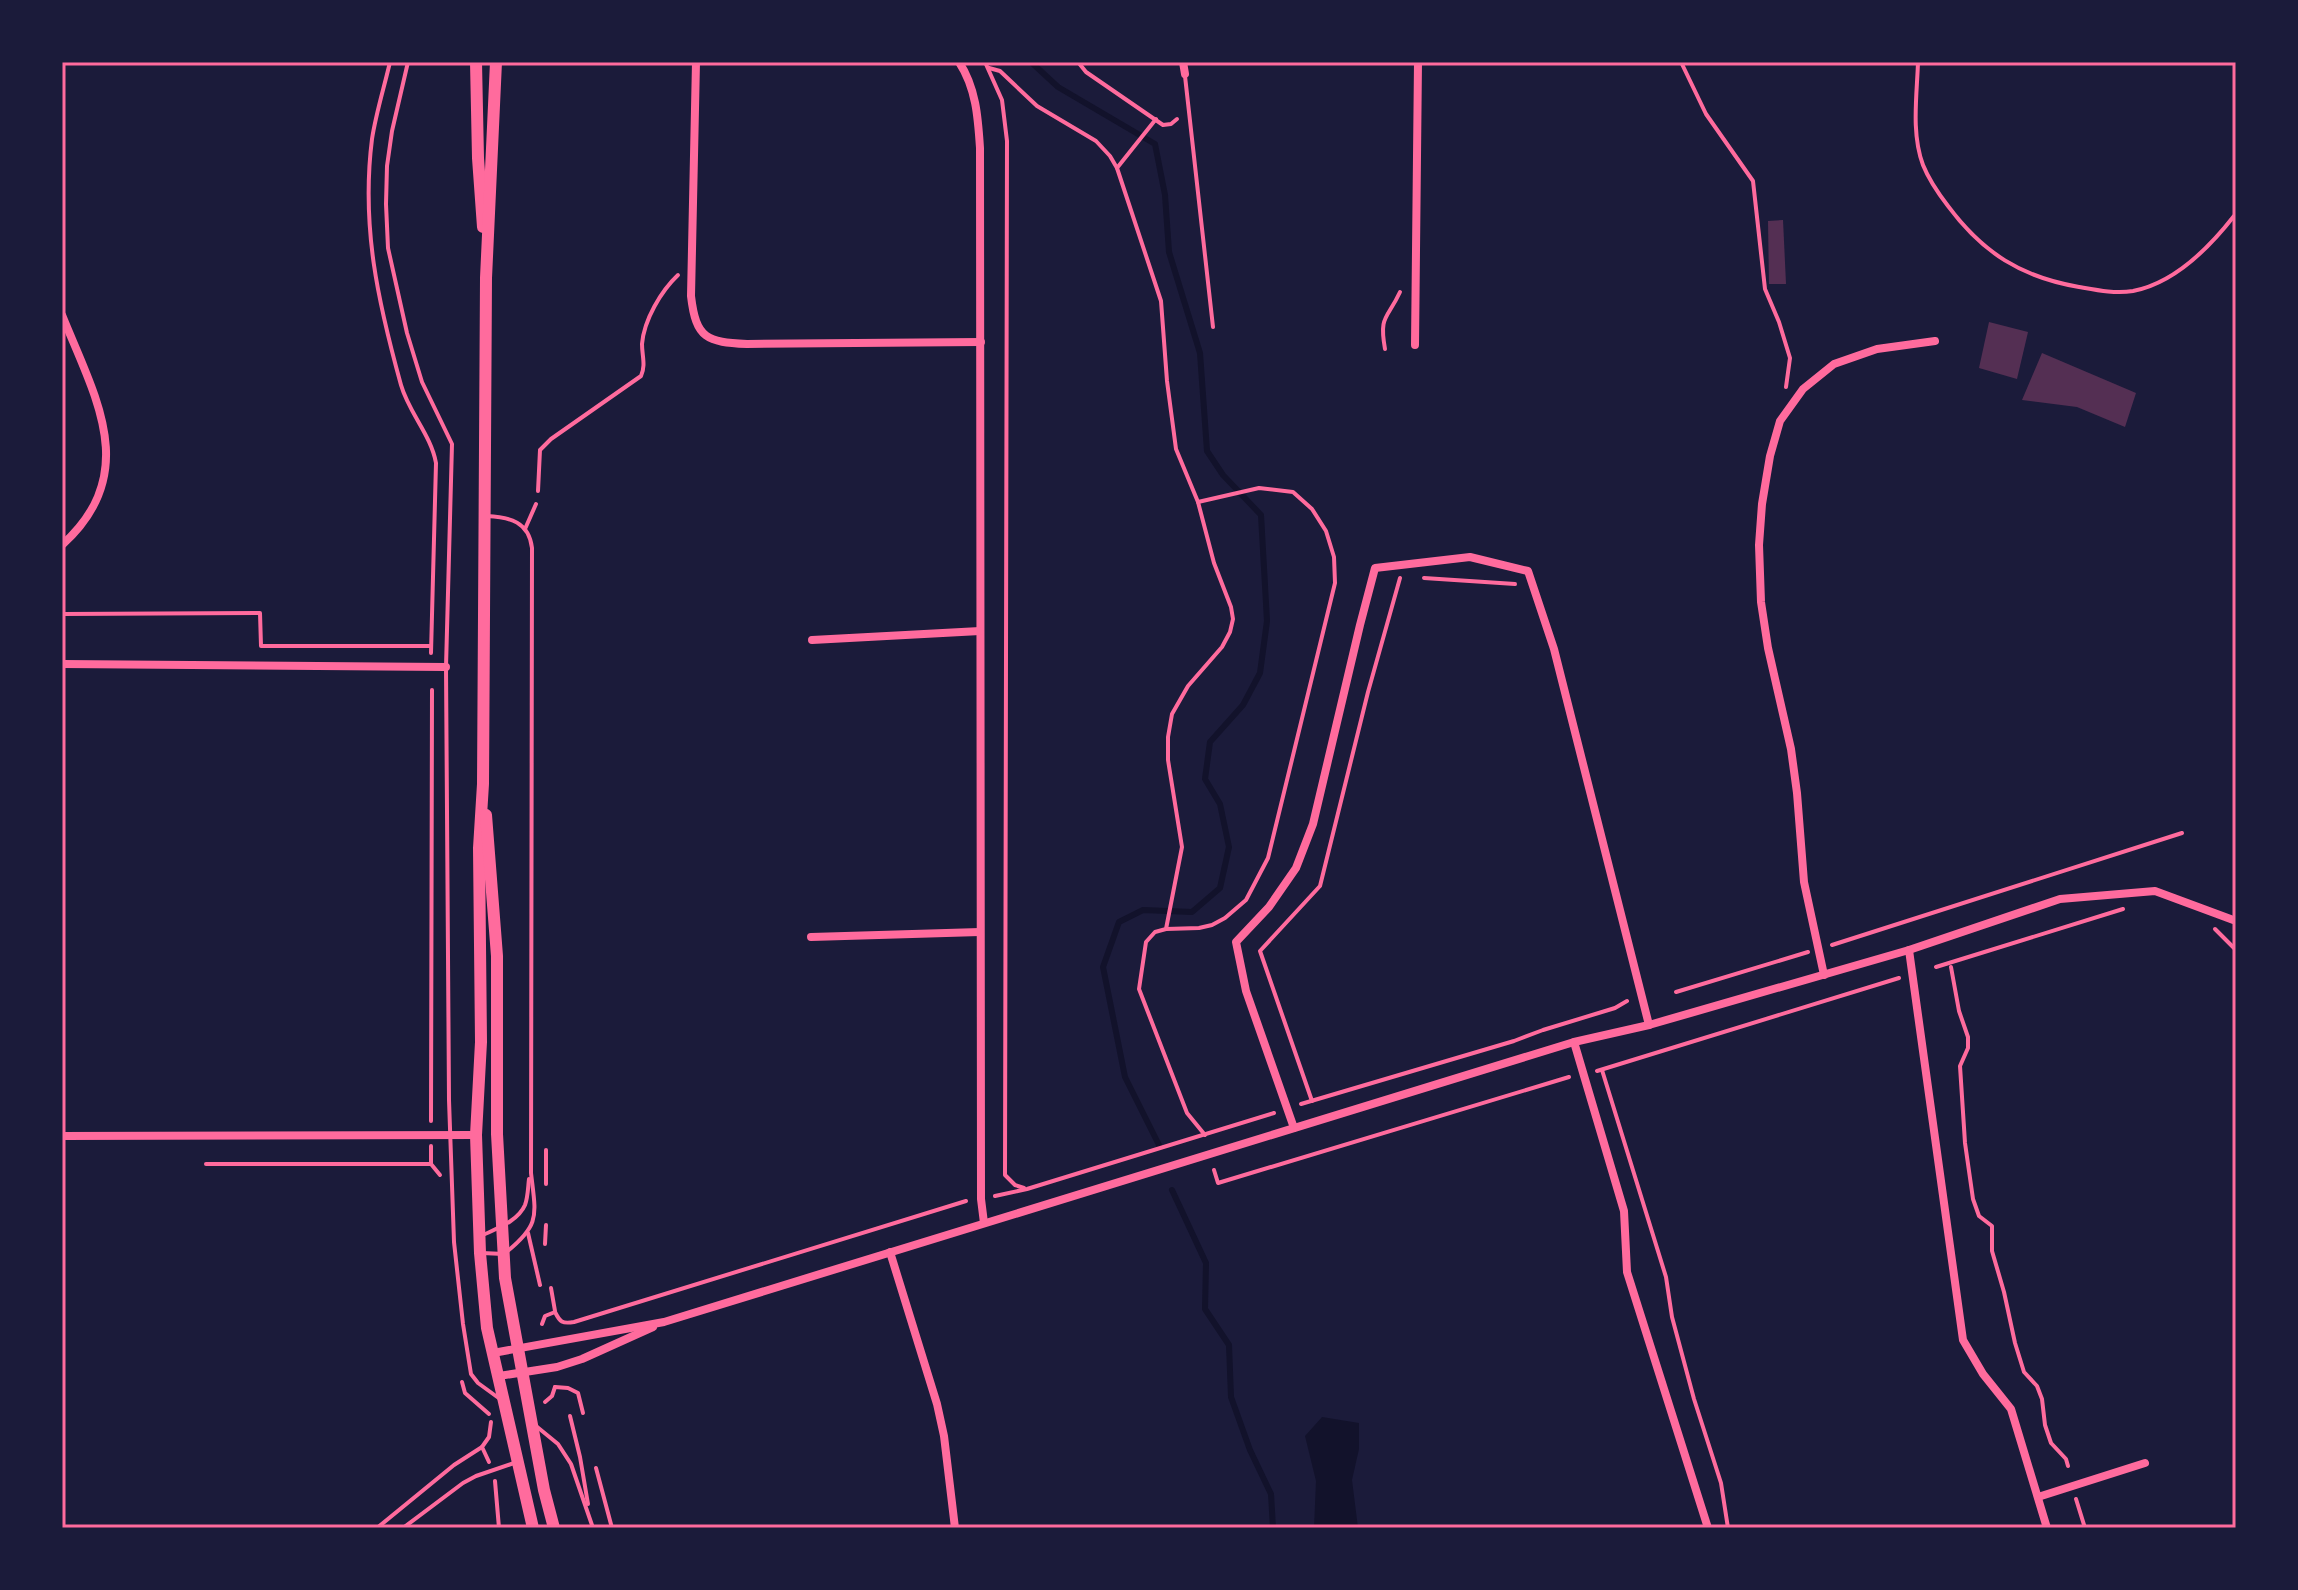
<svg xmlns="http://www.w3.org/2000/svg" width="2298" height="1590" font-family="Inter,sans-serif">
	<style>
		.water { fill: #12122b }
		.lines { fill: none; stroke-linecap: round; stroke-linejoin: round }
		.stream { stroke: #12122b; stroke-width: 6 }
		.building { fill: #542f53 }
		.path { stroke: #ff6b9d; stroke-width: 4 }
		.service { stroke: #ff6b9d; stroke-width: 4 }
		.minor { stroke: #ff6b9d; stroke-width: 8 }
		.secondary { stroke: #ff6b9d; stroke-width: 12 }
		.neatline { fill: none; stroke: #ff6b9d; stroke-width: 3 }
	</style>
	<rect width="100%" height="100%" fill="#1b1b3a"/>
	<polygon class="water" points="1322,1417 1359,1423 1359,1449 1352,1480 1358,1528 1314,1528 1316,1481 1305,1436"/>
	<g class="lines">
		<g class="stream">
			<polyline points="1031,62 1058,87 1155,144 1165,195 1169,252 1200,353 1207,451 1223,475 1261,515 1267,621 1260,673 1243,705 1210,742 1205,779 1220,804 1229,847 1220,888 1192,912 1143,910 1119,922 1103,967 1125,1077 1159,1145"/>
			<polyline points="1172,1190 1206,1263 1205,1309 1229,1345 1231,1397 1250,1450 1271,1494 1273,1528"/>
		</g>
	</g>
	<g class="building">
		<polygon points="1783,220 1786,284 1769,284 1768,221"/>
		<polygon points="1989,322 2028,332 2017,379 1979,368"/>
		<polygon points="2042,353 2136,393 2125,427 2077,407 2022,400"/>
	</g>
	<g class="lines">
		<g class="path">
			<path d="M 390,62 C 384,88 376,113 372,139 C 361,226 378,302 401,385 C 409,413 431,435 436,463 L 431,653"/>
			<polyline points="985,62 1002,100 1007,141 1005,1175 1015,1185 1024,1188"/>
			<polyline points="1078,62 1086,72 1163,125 1171,124 1177,119"/>
			<polyline points="1681,62 1706,114 1753,181 1765,289 1779,322 1790,358 1786,387"/>
			<path d="M 1918,62 C 1917,95 1911,133 1923,165 C 1929,180 1938,193 1948,206 C 1983,253 2021,277 2079,287 C 2096,290 2115,294 2133,291 C 2175,283 2209,248 2234,216"/>
			<polyline points="989,68 1000,71 1037,106 1096,141 1110,156 1117,168"/>
			<polyline points="1156,119 1117,168 1161,301 1167,381 1176,449 1198,502 1214,563 1231,607 1233,619 1230,632 1222,647 1188,686 1172,714 1168,737 1168,760 1182,847 1166,929 1155,932 1146,942 1139,989 1187,1113 1205,1135"/>
			<path d="M 1385,349 C 1379,315 1387,320 1400,292"/>
			<path d="M 538,491 L 540,450 L 551,439 L 641,376 C 646,365 642,356 642,344 C 644,320 661,291 678,275"/>
			<polyline points="1424,578 1515,584"/>
			<polyline points="62,614 260,613 261,646 431,646"/>
			<polyline points="1166,929 1199,928 1212,925 1225,918 1246,900 1268,858 1335,583 1334,557 1326,531 1312,509 1293,492 1259,488 1198,502"/>
			<polyline points="2215,929 2236,950"/>
			<polyline points="1832,945 2182,833"/>
			<polyline points="1936,967 2123,909"/>
			<polyline points="1951,967 1959,1011 1968,1037 1968,1048 1960,1066 1965,1143 1973,1199 1979,1216 1992,1226 1992,1251 2004,1292 2015,1343 2024,1372 2037,1386 2042,1399 2045,1425 2051,1443 2066,1459 2068,1466"/>
			<polyline points="1676,992 1808,952"/>
			<polyline points="1602,1070 1666,1277 1672,1317 1694,1399 1721,1483 1728,1528"/>
			<polyline points="1597,1071 1899,978"/>
			<polyline points="1312,1101 1260,951 1320,886 1368,692 1400,578"/>
			<polyline points="1301,1104 1514,1041 1543,1030 1615,1008 1627,1001"/>
			<polyline points="431,1121 432,690"/>
			<polyline points="431,1146 431,1164 440,1175"/>
			<polyline points="546,1150 546,1184"/>
			<polyline points="206,1164 431,1164"/>
			<polyline points="1214,1170 1218,1183 1569,1077"/>
			<polyline points="995,1196 1027,1189 1274,1113"/>
			<polyline points="545,1244 546,1225"/>
			<polyline points="551,1288 555,1311"/>
			<path d="M 542,1324 L 545,1316 L 555,1312 C 560,1322 562,1324 574,1322 L 966,1201"/>
			<polyline points="462,1382 465,1393 489,1414"/>
			<polyline points="555,1387 568,1388 578,1393 583,1413"/>
			<polyline points="545,1402 552,1396 555,1387"/>
			<polyline points="489,1462 482,1447 489,1437 491,1422"/>
			<polyline points="596,1468 612,1528"/>
			<polyline points="495,1481 499,1528"/>
			<polyline points="2076,1499 2085,1528"/>
			<polyline points="377,1528 454,1465 482,1447"/>
		</g>
		<g class="service">
			<polyline points="408,62 392,131 387,166 386,204 388,248 407,333 422,382 452,444 446,667 449,1100 454,1242 463,1324 471,1374 478,1383 500,1399"/>
			<polyline points="1185,76 1213,327"/>
			<polyline points="525,529 536,504"/>
			<polyline points="528,1233 540,1285"/>
			<path d="M 483,1235 C 498,1228 518,1221 525,1205 C 528,1197 528,1187 529,1179"/>
			<path d="M 482,1253 L 504,1254 C 541,1225 536,1216 531,1173 L 532,548 C 529,522 510,517 487,516"/>
			<polyline points="570,1416 580,1457 588,1504"/>
			<polyline points="536,1426 558,1444 571,1464 593,1528"/>
			<polyline points="403,1528 463,1483 476,1476 514,1463"/>
		</g>
		<g class="minor">
			<path d="M 696,62 L 691,296 C 696,339 707,342 747,344 L 981,342"/>
			<path d="M 959,62 C 976,88 978,117 980,148 L 981,1199 L 984,1223"/>
			<polyline points="1183,62 1185,74"/>
			<path d="M 62,315 C 95,397 142,473 62,545"/>
			<polyline points="1415,345 1418,62"/>
			<polyline points="812,640 980,631"/>
			<polyline points="62,664 446,667"/>
			<polyline points="811,937 980,932"/>
			<polyline points="1909,950 1963,1340 1983,1374 2011,1409 2047,1528"/>
			<polyline points="1824,975 1804,882 1797,793 1791,749 1768,648 1761,602 1759,545 1762,504 1770,456 1780,421 1803,389 1834,364 1877,349 1935,341"/>
			<polyline points="1574,1042 1624,1211 1627,1272 1708,1528"/>
			<polyline points="1294,1128 1246,991 1236,942 1269,907 1296,868 1313,824 1360,625 1375,568 1470,557 1528,571 1554,649 1649,1025"/>
			<polyline points="62,1136 476,1135"/>
			<polyline points="890,1252 937,1404 944,1436 955,1528"/>
			<polyline points="493,1353 664,1322 1574,1042 1649,1025 1909,950 2060,899 2155,891 2236,921"/>
			<polyline points="499,1376 557,1367 582,1359 653,1327"/>
			<polyline points="2038,1497 2145,1463"/>
		</g>
		<g class="secondary">
			<polyline points="476,62 478,158 483,227"/>
			<polyline points="496,62 486,278 483,784 479,848 481,1042 476,1135 480,1253 487,1328 533,1528"/>
			<polyline points="486,815 497,956 497,1134 505,1278 544,1490 554,1528"/>
		</g>
	</g>
	<rect width="2298" height="1590" fill="none" stroke="#1b1b3a" stroke-width="128"/>
	<rect x="64" y="64" width="2170" height="1462" class="neatline"/>
</svg>
